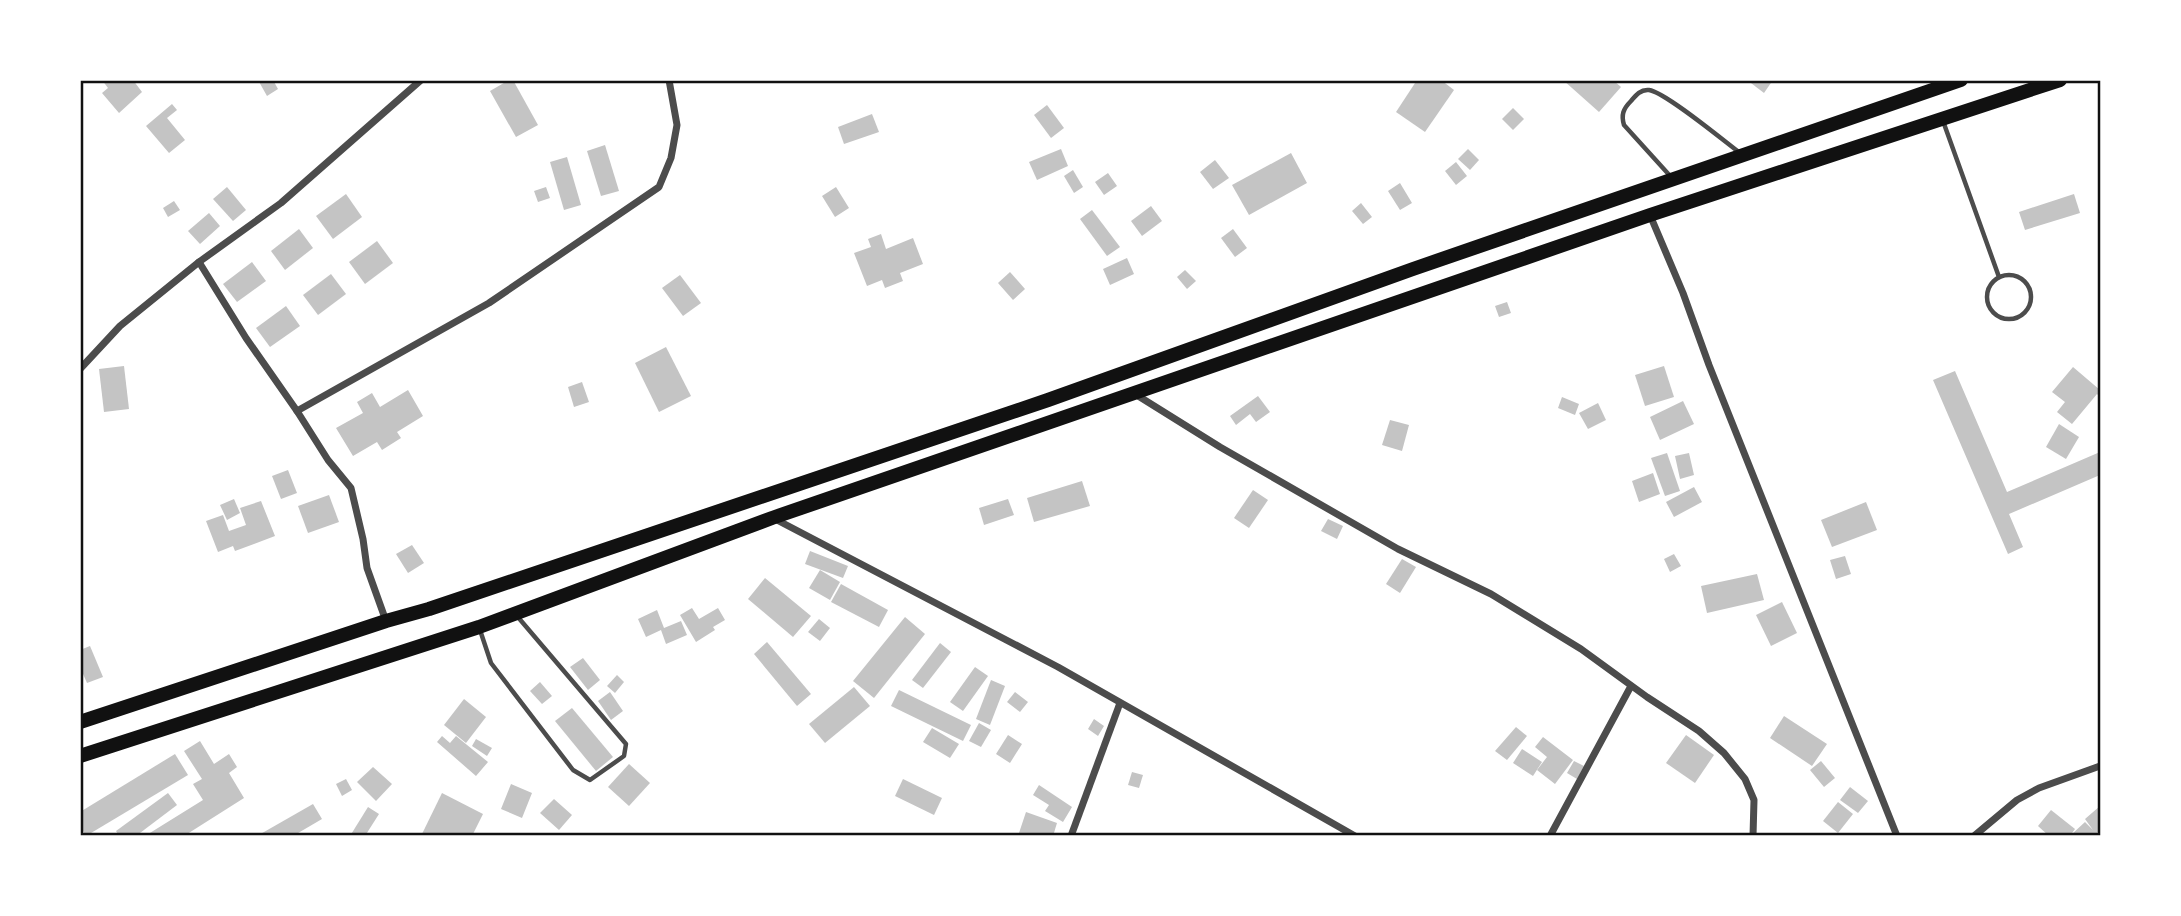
<svg xmlns="http://www.w3.org/2000/svg" width="2181" height="916" font-family="Quicksand,sans-serif">
	<style>
		.building { fill: #c4c4c4 }
		.lines { fill: none; stroke-linecap: round; stroke-linejoin: round }
		.service { stroke: #4c4c4c; stroke-width: 4.5 }
		.minor { stroke: #4c4c4c; stroke-width: 7 }
		.primary { stroke: #111; stroke-width: 14 }
		.neatline { fill: none; stroke: #111; stroke-width: 2.5 }
	</style>
	<rect width="100%" height="100%" fill="#fff"/>
	<g class="building">
		<polygon points="102,80 133,80 142,92 119,113 102,93 108,88"/>
		<polygon points="258,80 273,80 278,89 267,96"/>
		<polygon points="509,80 513,80 538,125 516,137 490,91"/>
		<polygon points="1417,80 1441,80 1454,90 1425,132 1396,112"/>
		<polygon points="1563,80 1613,80 1621,87 1599,112"/>
		<polygon points="1747,80 1773,80 1764,93"/>
		<polygon points="172,104 177,110 167,118 185,140 169,153 146,126"/>
		<polygon points="1047,105 1064,128 1051,138 1034,115"/>
		<polygon points="1513,108 1524,119 1513,130 1502,119"/>
		<polygon points="872,114 879,132 844,144 838,127"/>
		<polygon points="605,145 619,191 601,196 587,151"/>
		<polygon points="1061,149 1068,166 1037,180 1029,162"/>
		<polygon points="1468,149 1479,160 1470,170 1458,159"/>
		<polygon points="1291,153 1307,183 1249,215 1232,185"/>
		<polygon points="567,157 581,205 564,210 550,162"/>
		<polygon points="1215,160 1229,178 1213,189 1200,172"/>
		<polygon points="1456,162 1467,176 1456,185 1445,171"/>
		<polygon points="1073,170 1083,187 1074,193 1064,176"/>
		<polygon points="1108,173 1117,186 1104,195 1095,182"/>
		<polygon points="1400,183 1412,203 1400,210 1388,191"/>
		<polygon points="227,187 246,210 233,221 213,199"/>
		<polygon points="546,187 550,198 538,202 534,191"/>
		<polygon points="836,187 849,208 835,217 822,196"/>
		<polygon points="346,194 362,217 333,239 316,216"/>
		<polygon points="2074,194 2080,213 2025,230 2019,212"/>
		<polygon points="174,201 180,210 168,217 163,208"/>
		<polygon points="1361,203 1372,217 1363,224 1352,211"/>
		<polygon points="1151,206 1162,221 1142,236 1131,221"/>
		<polygon points="1092,210 1120,247 1107,256 1080,219"/>
		<polygon points="209,213 220,226 200,244 188,231"/>
		<polygon points="299,229 313,248 285,270 271,251"/>
		<polygon points="1233,229 1247,248 1235,257 1221,238"/>
		<polygon points="881,234 886,249 913,238 923,264 900,273 903,281 885,288 882,280 867,286 854,253 871,247 868,239"/>
		<polygon points="377,241 393,263 365,284 349,262"/>
		<polygon points="1127,258 1134,274 1110,285 1103,269"/>
		<polygon points="252,262 266,281 237,302 223,284"/>
		<polygon points="1185,270 1196,281 1187,289 1177,277"/>
		<polygon points="1010,272 1025,289 1013,300 998,283"/>
		<polygon points="331,274 346,294 318,315 303,295"/>
		<polygon points="680,275 701,303 683,316 662,288"/>
		<polygon points="1507,302 1511,313 1499,317 1495,306"/>
		<polygon points="286,306 300,326 270,347 256,328"/>
		<polygon points="666,347 691,396 659,412 635,363"/>
		<polygon points="124,366 129,409 104,412 99,369"/>
		<polygon points="1664,366 1674,397 1645,406 1635,375"/>
		<polygon points="2073,367 2100,390 2100,397 2097,394 2072,424 2057,412 2065,402 2052,392"/>
		<polygon points="1955,371 2007,492 2100,452 2100,475 2009,514 2023,547 2008,554 1933,380"/>
		<polygon points="582,382 589,402 574,407 568,387"/>
		<polygon points="408,390 423,416 397,432 401,438 382,450 377,442 353,456 336,428 363,413 357,402 372,393 380,407"/>
		<polygon points="1258,396 1270,412 1256,422 1250,414 1236,425 1230,416"/>
		<polygon points="1562,397 1579,404 1575,415 1558,408"/>
		<polygon points="1683,401 1694,424 1660,440 1650,417"/>
		<polygon points="1598,403 1606,420 1588,429 1579,413"/>
		<polygon points="1390,420 1409,425 1402,451 1382,445"/>
		<polygon points="2059,424 2079,437 2066,459 2046,447"/>
		<polygon points="1667,453 1680,491 1665,496 1651,458"/>
		<polygon points="1689,453 1694,475 1680,479 1675,456"/>
		<polygon points="288,470 297,493 281,499 272,476"/>
		<polygon points="1653,473 1660,494 1639,502 1632,481"/>
		<polygon points="1082,481 1090,506 1034,522 1027,498"/>
		<polygon points="1694,487 1702,502 1674,517 1666,502"/>
		<polygon points="1253,490 1268,500 1249,528 1234,518"/>
		<polygon points="329,495 339,522 308,533 298,506"/>
		<polygon points="234,499 240,513 227,520 220,505"/>
		<polygon points="1008,499 1014,515 984,525 979,508"/>
		<polygon points="261,501 275,536 235,551 233,546 218,552 206,521 223,515 229,531 246,525 240,508"/>
		<polygon points="1866,502 1877,530 1832,547 1821,520"/>
		<polygon points="1328,519 1343,526 1337,539 1321,531"/>
		<polygon points="412,545 424,563 408,573 396,554"/>
		<polygon points="810,551 848,566 843,578 805,564"/>
		<polygon points="1674,554 1681,566 1670,572 1664,559"/>
		<polygon points="1845,556 1851,574 1836,579 1830,560"/>
		<polygon points="1402,559 1416,567 1400,593 1386,584"/>
		<polygon points="820,570 840,582 830,600 809,588"/>
		<polygon points="1757,574 1764,600 1707,613 1701,586"/>
		<polygon points="765,578 811,616 793,637 748,599"/>
		<polygon points="841,584 888,610 879,627 831,602"/>
		<polygon points="1782,602 1797,633 1771,646 1756,615"/>
		<polygon points="692,608 699,619 718,608 725,620 713,627 715,630 696,642 680,615"/>
		<polygon points="657,610 664,628 681,621 687,635 666,644 661,630 646,637 638,619"/>
		<polygon points="905,617 925,634 874,698 853,681"/>
		<polygon points="819,619 830,628 820,641 808,632"/>
		<polygon points="767,642 811,694 797,706 754,654"/>
		<polygon points="940,643 951,652 923,688 912,680"/>
		<polygon points="90,646 103,677 87,683 80,667 80,650"/>
		<polygon points="583,658 600,680 588,690 570,667"/>
		<polygon points="975,667 988,676 963,711 950,702"/>
		<polygon points="617,675 624,682 615,693 607,686"/>
		<polygon points="991,680 1005,686 990,725 976,719"/>
		<polygon points="540,682 552,696 542,704 530,691"/>
		<polygon points="854,687 870,706 825,743 809,724"/>
		<polygon points="899,690 971,725 963,741 891,706"/>
		<polygon points="610,692 623,711 611,720 598,701"/>
		<polygon points="1015,692 1028,702 1020,712 1007,702"/>
		<polygon points="464,699 486,717 466,743 444,725"/>
		<polygon points="572,708 613,757 596,771 555,721"/>
		<polygon points="1784,716 1827,744 1812,766 1770,738"/>
		<polygon points="1094,719 1104,726 1098,736 1088,729"/>
		<polygon points="979,723 991,730 981,747 969,741"/>
		<polygon points="1516,727 1527,736 1507,760 1495,751"/>
		<polygon points="932,728 959,744 950,758 923,742"/>
		<polygon points="1008,735 1022,744 1010,763 996,754"/>
		<polygon points="1686,735 1714,755 1695,783 1666,763"/>
		<polygon points="442,736 450,743 456,736 488,762 476,776 437,742"/>
		<polygon points="1543,737 1573,760 1555,784 1537,770 1547,757 1535,747"/>
		<polygon points="476,739 492,748 487,756 472,746"/>
		<polygon points="200,741 214,764 229,754 237,767 229,773 244,798 184,836 145,836 203,800 193,784 202,779 184,751"/>
		<polygon points="1522,749 1542,762 1533,776 1513,763"/>
		<polygon points="175,754 188,775 86,836 80,826 80,812"/>
		<polygon points="1574,761 1584,766 1577,779 1567,773"/>
		<polygon points="1821,761 1835,778 1824,787 1810,770"/>
		<polygon points="629,764 650,783 629,806 608,787"/>
		<polygon points="373,767 392,784 376,801 357,782"/>
		<polygon points="1132,772 1143,775 1139,788 1128,785"/>
		<polygon points="346,779 352,790 342,796 336,784"/>
		<polygon points="903,779 942,798 934,815 895,796"/>
		<polygon points="511,784 532,793 522,818 501,809"/>
		<polygon points="1039,785 1072,807 1063,822 1045,811 1049,805 1033,795"/>
		<polygon points="1850,787 1868,801 1858,813 1840,800"/>
		<polygon points="168,793 177,805 136,836 119,836 116,831"/>
		<polygon points="442,793 483,814 472,836 421,836"/>
		<polygon points="554,799 572,815 559,830 540,813"/>
		<polygon points="1838,802 1853,814 1838,833 1823,821"/>
		<polygon points="313,804 322,819 293,836 257,836"/>
		<polygon points="2100,806 2100,830 2096,834 2098,836 2074,836 2072,834 2085,822 2093,830 2085,819"/>
		<polygon points="368,807 379,814 365,836 350,836"/>
		<polygon points="2051,810 2075,829 2070,836 2049,836 2038,826"/>
		<polygon points="1026,812 1057,823 1053,836 1018,836"/>
	</g>
	<g class="lines">
		<g class="service">
			<polyline points="1943,121 1999,277"/>
			<path d="M 1672,178 L 1624,125 C 1621,115 1623,109 1631,101 C 1636,95 1641,89 1649,90 C 1665,92 1724,141 1740,153"/>
			<circle cx="2009" cy="297" r="22"/>
			<polyline points="480,630 491,663 573,770 590,780 624,756 626,744 517,616"/>
		</g>
		<g class="minor">
			<polyline points="1650,215 1683,293 1709,365 1897,836"/>
			<polyline points="199,262 246,338 297,411 328,460 351,488 363,539 367,568 386,621"/>
			<polyline points="80,369 120,326 199,262 281,203 421,80"/>
			<polyline points="1135,394 1220,447 1398,549 1491,594 1581,649 1647,697 1699,731 1724,753 1745,779 1754,800 1753,836"/>
			<polyline points="297,411 489,303 659,187 671,158 677,125 669,80"/>
			<polyline points="775,519 1058,667 1355,836"/>
			<polyline points="1071,836 1120,703"/>
			<polyline points="1550,836 1631,686"/>
			<polyline points="1974,836 2017,800 2039,788 2100,766"/>
		</g>
		<g class="primary">
			<polyline points="80,722 386,621 429,609 1048,400 1413,269 1961,80"/>
			<polyline points="80,756 479,627 772,518 1650,215 2060,80"/>
		</g>
	</g>
	<rect width="2181" height="916" fill="none" stroke="#ffffff" stroke-width="164"/>
	<rect x="82" y="82" width="2017" height="752" class="neatline"/>
</svg>
